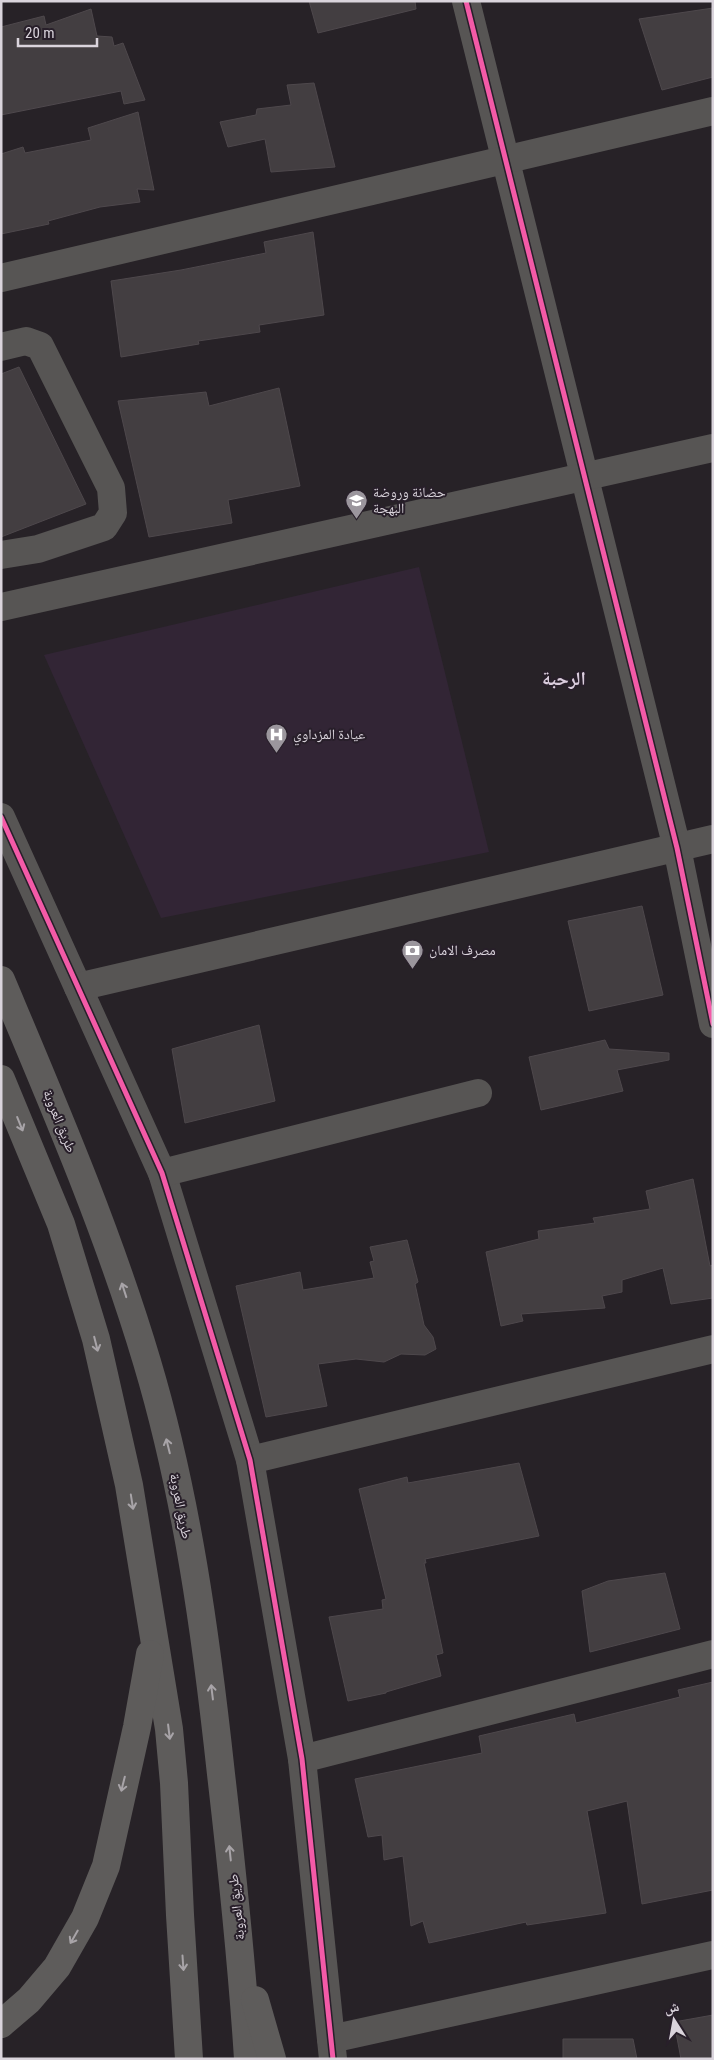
<svg xmlns="http://www.w3.org/2000/svg" width="714" height="2060" font-family="'Roboto Condensed','Noto Naskh Arabic',sans-serif">
	<style>
		.built { fill: #322535 }
		.building { fill: #433e41; stroke: #4e484c }
		.lines { fill: none; stroke-linecap: round; stroke-linejoin: round }
		.minor { stroke: #575554; stroke-width: 28 }
		.highway { stroke: #5e5c5b; stroke-width: 28 }
		.cycleway-casing { stroke: #281f2a; stroke-width: 8 }
		.cycleway { stroke: #f35aa7; stroke-width: 5 }
		.oneway { stroke: #a8a4a8 }
		.labels { text-anchor: middle; dominant-baseline: central; stroke-width: 4; stroke-linejoin: round; paint-order: stroke }
		.poi-label { font-size: 14px; fill: #dad4dc; stroke: #281f2a; text-anchor: start }
		.street-label { font-size: 14px; fill: #dad4dc; stroke: #281f2a }
		.district-label { font-size: 19px; font-weight: bold; fill: #dacddd; stroke: #281f2a }
	</style>
	<rect width="100%" height="100%" fill="#272227"/>
	<polygon class="built" points="419,567 489,852 161,918 44,655"/>
	<g class="building">
		<polygon points="309,1 415,1 416,9 318,33"/>
		<polygon points="713,8 713,77 662,90 639,19"/>
		<polygon points="91,9 97,36 112,37 114,46 123,43 145,100 124,104 121,91 1,115 1,27 44,16 46,25"/>
		<polygon points="314,83 335,167 271,172 265,139 228,147 220,122 256,115 257,109 291,105 287,85"/>
		<polygon points="138,112 154,190 137,189 140,202 100,207 48,221 49,224 1,234 1,154 23,147 25,153 91,140 88,128"/>
		<polygon points="313,232 324,315 259,325 260,332 198,341 199,344 121,357 111,281 181,270 266,253 264,242"/>
		<polygon points="19,367 86,504 1,537 1,374"/>
		<polygon points="279,388 300,486 228,500 232,523 149,537 118,401 206,392 209,406"/>
		<polygon points="642,906 663,995 589,1011 568,921"/>
		<polygon points="259,1025 275,1101 185,1123 172,1049"/>
		<polygon points="605,1040 609,1049 669,1053 669,1060 617,1070 623,1091 541,1110 529,1057"/>
		<polygon points="693,1179 710,1266 713,1265 713,1298 671,1304 663,1268 622,1280 622,1292 602,1296 605,1308 521,1314 523,1321 501,1326 486,1252 539,1239 538,1231 595,1223 593,1218 650,1209 646,1191"/>
		<polygon points="407,1240 418,1282 415,1284 424,1325 433,1337 436,1349 425,1355 401,1354 384,1362 356,1359 318,1364 327,1406 266,1417 236,1286 300,1272 303,1290 374,1278 370,1262 374,1261 370,1247"/>
		<polygon points="519,1463 539,1536 425,1559 426,1563 424,1563 443,1653 436,1655 441,1676 386,1692 386,1693 348,1701 329,1617 383,1609 382,1600 386,1599 359,1489 407,1477 408,1483"/>
		<polygon points="665,1573 680,1629 590,1652 582,1591 608,1581"/>
		<polygon points="713,1682 713,1890 642,1904 627,1801 587,1811 606,1913 527,1925 526,1922 429,1943 423,1921 411,1926 403,1856 384,1860 382,1835 368,1837 355,1779 482,1753 479,1736 574,1714 576,1723 680,1697 678,1690"/>
		<polygon points="713,2015 713,2059 681,2059 674,2022"/>
		<polygon points="563,2039 633,2039 637,2059 563,2059"/>
	</g>
	<g class="lines">
		<g class="minor">
			<polyline points="466,1 677,848 713,1024"/>
			<polyline points="1,278 713,111"/>
			<polyline points="1,347 26,341 40,346 111,488 113,513 104,527 38,549 1,555"/>
			<polyline points="1,607 713,448"/>
			<polyline points="1,817 162,1173 250,1460 302,1759 333,2059"/>
			<polyline points="78,987 713,839"/>
			<polyline points="162,1173 478,1093"/>
			<polyline points="250,1460 713,1349"/>
			<polyline points="302,1759 713,1654"/>
			<polyline points="331,2039 713,1955"/>
		</g>
		<g class="highway">
			<path d="M 1,980 C 54,1106 108,1231 147,1362 C 187,1496 206,1635 221,1774 C 232,1869 242,1964 248,2059"/>
			<polyline points="1,1079 61,1224 96,1339 129,1485 169,1729 174,1783 180,1915 189,2059"/>
			<polyline points="255,2000 272,2059"/>
			<polyline points="1,2024 29,2000 57,1967 85,1918 106,1866 137,1727 150,1654"/>
		</g>
		<defs>
			<g id="cycleway">
				<polyline points="466,1 677,848 713,1024"/>
				<polyline points="1,817 162,1173 250,1460 302,1759 333,2059"/>
			</g>
		</defs>
		<use href="#cycleway" class="cycleway-casing"/>
		<use href="#cycleway" class="cycleway"/>
	</g>
	<defs><path id="oneway-shaft" d="M-6 0H5M1.5-3L5.5 0L1.5 3" fill="none" stroke-width="1.6" stroke-linecap="round" stroke-linejoin="round" transform="scale(1.25)"/></defs>
	<g class="oneway">
		<use href="#oneway-shaft" transform="translate(20 1124) rotate(68)"/>
		<use href="#oneway-shaft" transform="translate(124 1290) rotate(-108)"/>
		<use href="#oneway-shaft" transform="translate(96 1344) rotate(76)"/>
		<use href="#oneway-shaft" transform="translate(168 1446) rotate(-104)"/>
		<use href="#oneway-shaft" transform="translate(132 1502) rotate(81)"/>
		<use href="#oneway-shaft" transform="translate(212 1692) rotate(-97)"/>
		<use href="#oneway-shaft" transform="translate(169 1732) rotate(83)"/>
		<use href="#oneway-shaft" transform="translate(123 1784) rotate(104)"/>
		<use href="#oneway-shaft" transform="translate(230 1853) rotate(-96)"/>
		<use href="#oneway-shaft" transform="translate(74 1937) rotate(120)"/>
		<use href="#oneway-shaft" transform="translate(183 1963) rotate(86)"/>
	</g>
	<defs>
		<symbol id="school-pin" viewBox="-11 -11 22 30"><path d="M0 17L-7.5 6A9.5 9.5 0 1 1 7.5 6Z" fill="#9b969d" stroke="#281f2a"/><path d="M0-5L7-2L0 1L-7-2ZM-4 1L0 2.5L4 1V4Q0 6-4 4Z" fill="#fff"/></symbol>
		<symbol id="hospital-pin" viewBox="-11 -11 22 30"><path d="M0 17L-7.5 6A9.5 9.5 0 1 1 7.5 6Z" fill="#9b969d" stroke="#281f2a"/><path d="M-5-5h3v3.5h4V-5h3V5h-3V1.5h-4V5h-3Z" fill="#fff"/></symbol>
		<symbol id="bank-pin" viewBox="-11 -11 22 30"><path d="M0 17L-7.5 6A9.5 9.5 0 1 1 7.5 6Z" fill="#9b969d" stroke="#281f2a"/><path d="M-6-4H6V4H-6ZM0-2.3a2.3 2.3 0 1 0 0 4.6a2.3 2.3 0 1 0 0-4.6Z" fill="#fff"/></symbol>
	</defs>
	<g fill-rule="evenodd">
		<use href="#school-pin" x="344" y="488" width="25" height="34"/>
		<use href="#hospital-pin" x="264" y="722" width="25" height="34"/>
		<use href="#bank-pin" x="400" y="938" width="25" height="34"/>
	</g>
	<g class="labels">
		<g class="poi-label">
			<text x="373" y="492">حضانة وروضة<tspan x="373" dy="16">البهجة</tspan></text>
			<text x="293" y="734">عيادة المزداوي</text>
			<text x="429" y="950">مصرف الامان</text>
		</g>
		<g class="street-label">
			<text transform="translate(60 1121) rotate(68)">طريق العروبة</text>
			<text transform="translate(181 1506) rotate(79)">طريق العروبة</text>
			<text transform="translate(236 1907) rotate(-96)">طريق العروبة</text>
		</g>
		<g class="district-label">
			<text x="564" y="678">الرحبة</text>
		</g>
	</g>
	<rect width="714" height="2060" fill="none" stroke="#dad4dc" stroke-width="5"/>
	<g transform="translate(674 2020) rotate(349)" stroke="#281f2a" stroke-width="4" paint-order="stroke">
	<path d="M0-4L9 19L0 12L-9 19Z" fill="#dad4dc"/>
	<text y="-8" font-size="14" font-weight="bold" text-anchor="middle" fill="#dad4dc">ش</text>
	</g>
	<path d="M18 38v8h79v-8" fill="none" stroke="#dad4dc" stroke-width="2.5"/>
	<text x="25" y="38" font-size="15" fill="#dad4dc" stroke="#281f2a" stroke-width="4" paint-order="stroke">20 m</text>
</svg>
